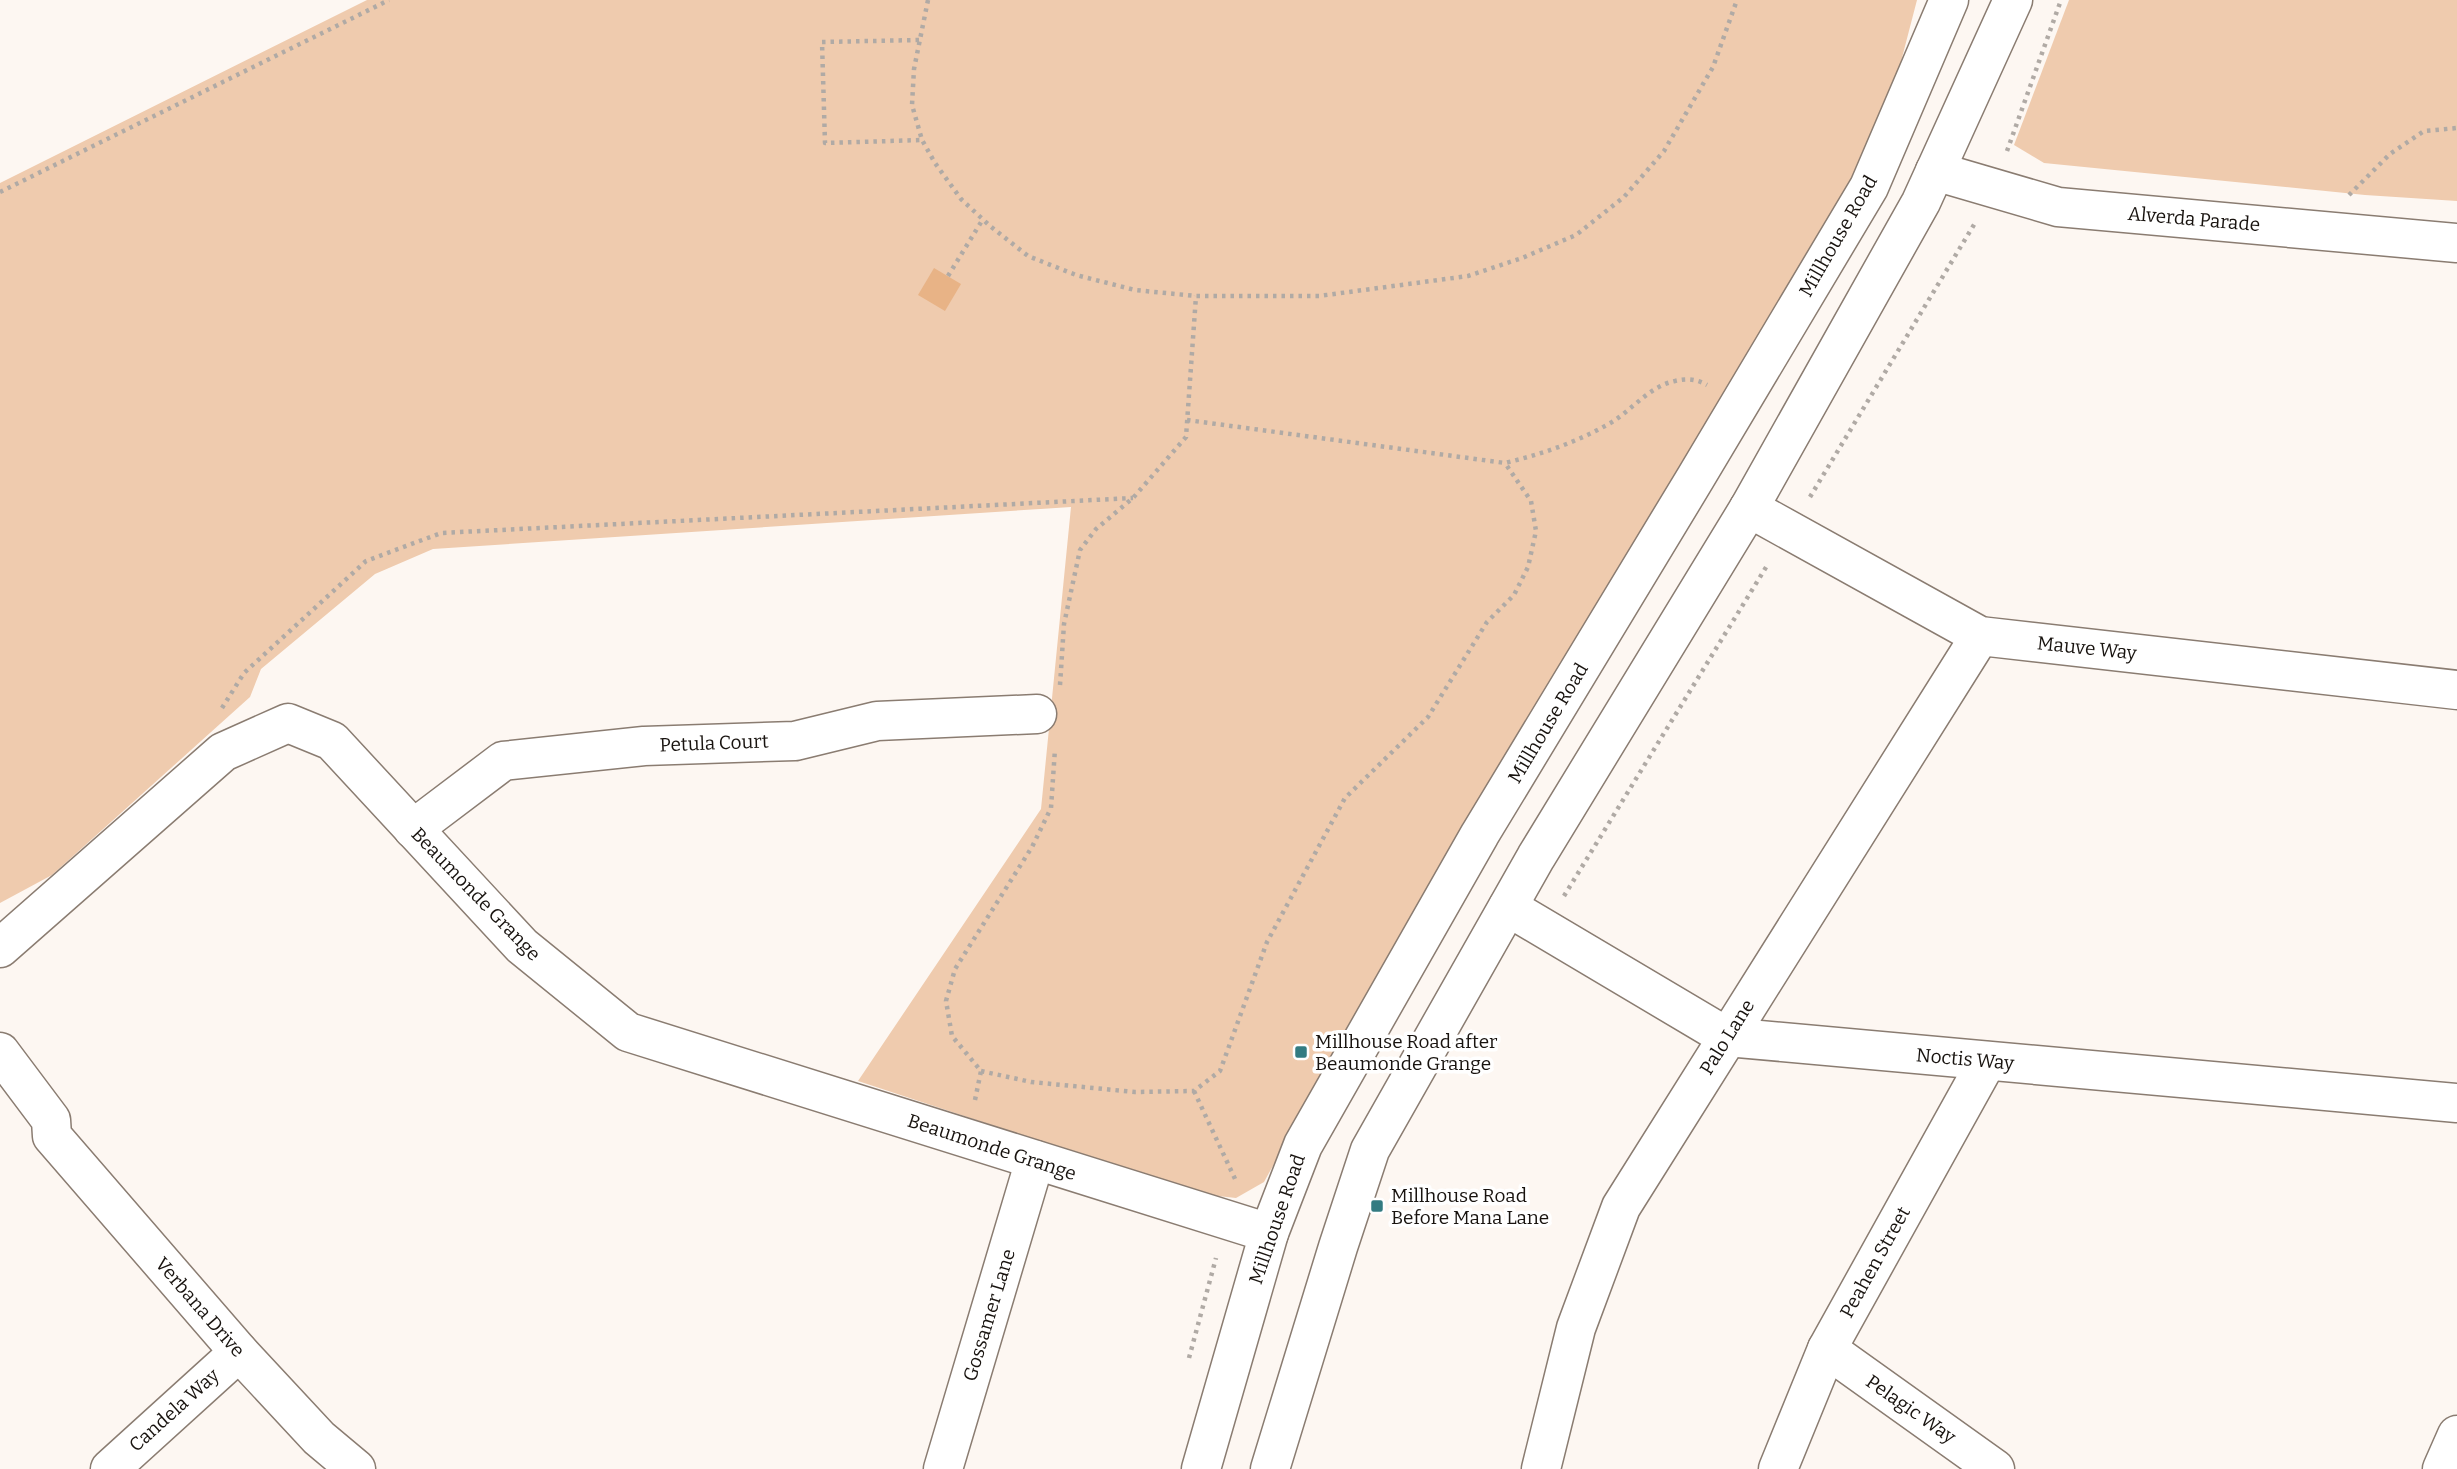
<svg xmlns="http://www.w3.org/2000/svg" width="2457" height="1469" font-family="Bitter,serif">
	<style>
		.green { fill: #efcbae }
		.building { fill: #e8b386 }
		.lines { fill: none; stroke-linecap: round; stroke-linejoin: round }
		.minor-casing { stroke: #8a7c71; stroke-width: 41 }
		.major-casing { stroke: #8a7c71; stroke-width: 41 }
		.path { stroke: #b0aaa5; stroke-width: 4.5; stroke-dasharray: 3.5 5; stroke-linecap: butt }
		.minor { stroke: #fff; stroke-width: 38 }
		.major { stroke: #fff; stroke-width: 38 }
		.poi-dot { fill: #337b81; stroke: #fff; stroke-width: 2.5 }
		.labels { text-anchor: middle; dominant-baseline: central; stroke-width: 7; stroke-linejoin: round; paint-order: stroke }
		.street-label { font-size: 19px; fill: #18130f; stroke: #fff }
		.poi-label { font-size: 19px; fill: #18130f; stroke: #fff; text-anchor: start }
	</style>
	<rect width="100%" height="100%" fill="#fdf7f2"/>
	<g class="green">
		<polygon points="367,0 1917,0 1884,127 1361,1007 1264,1182 1236,1198 1200,1194 858,1081 1041,809 1071,507 433,549 375,574 261,669 250,697 52,875 0,903 0,183"/>
		<polygon points="2069,0 2457,0 2457,201 2365,195 2044,163 2014,145"/>
	</g>
	<polygon class="building" points="934,268 961,284 945,311 918,295"/>
	<g class="lines">
		<defs>
			<g id="minor">
				<polyline points="1935,171 2058,207 2457,243"/>
				<polyline points="1749,508 1980,636 2457,690"/>
				<polyline points="413,829 503,761 644,746 795,741 877,721 1037,714"/>
				<polyline points="1508,907 1727,1037 2457,1103"/>
				<polyline points="0,948 223,752 288,723 332,741 522,946 628,1032 1269,1233"/>
				<polyline points="0,1052 51,1120 52,1136 239,1352 319,1438 356,1469"/>
				<polyline points="1827,1349 1995,1469"/>
				<polyline points="110,1469 239,1352"/>
				<polyline points="943,1469 1035,1160"/>
				<polyline points="1541,1469 1576,1328 1621,1207 1980,636"/>
				<polyline points="1778,1469 1827,1349 1987,1061"/>
				<polyline points="2442,1469 2457,1435"/>
			</g>
			<g id="major">
				<polyline points="1201,1469 1269,1233 1303,1145 1480,834 1696,477 1869,187 1949,0"/>
				<polyline points="1270,1469 1338,1247 1370,1150 1536,857 1749,508 1921,202 2013,0"/>
			</g>
		</defs>
		<use href="#minor" class="minor-casing"/>
		<use href="#major" class="major-casing"/>
		<g class="path">
			<polyline points="928,0 914,69 912,105 922,140 935,163 961,199 990,226 1028,256 1076,275 1135,290 1196,296 1319,296 1468,276 1522,258 1576,235 1624,197 1664,151 1713,67 1737,0"/>
			<polyline points="919,40 822,42 825,143 922,140"/>
			<polyline points="2007,151 2061,0"/>
			<polyline points="0,192 389,0"/>
			<polyline points="2349,195 2390,154 2424,131 2457,128"/>
			<polyline points="948,276 983,219"/>
			<path d="M 1187,420 L 1505,463 C 1542,454 1578,442 1612,422 C 1633,409 1650,386 1675,381 C 1687,378 1696,379 1707,385"/>
			<polyline points="1810,497 1975,223"/>
			<polyline points="1060,685 1064,624 1080,550 1096,529 1133,498 1186,437 1196,296"/>
			<polyline points="222,708 244,673 366,561 441,533 1133,498"/>
			<polyline points="1564,896 1768,564"/>
			<polyline points="981,1071 1031,1082 1135,1092 1194,1091 1220,1071 1267,942 1345,798 1428,717 1487,622 1514,595 1528,567 1536,531 1531,501 1505,463"/>
			<polyline points="1194,1091 1236,1181"/>
			<polyline points="975,1100 981,1071 952,1036 946,1001 955,969 1032,847 1051,808 1055,749"/>
			<polyline points="1189,1358 1216,1258"/>
		</g>
		<use href="#minor" class="minor"/>
		<use href="#major" class="major"/>
	</g>
	<g class="poi-dot">
		<rect x="1294" y="1045" width="14" height="14" rx="3.5"/>
		<rect x="1370" y="1199" width="14" height="14" rx="3.5"/>
	</g>
	<g class="labels">
		<g class="street-label">
			<text transform="translate(2194 219) rotate(5)">Alverda Parade</text>
			<text transform="translate(1838 236) rotate(-60)">Millhouse Road</text>
			<text transform="translate(2087 648) rotate(6)">Mauve Way</text>
			<text transform="translate(1548 723) rotate(-59)">Millhouse Road</text>
			<text transform="translate(714 743) rotate(-2)">Petula Court</text>
			<text transform="translate(476 894) rotate(46)">Beaumonde Grange</text>
			<text transform="translate(1727 1037) rotate(-58)">Palo Lane</text>
			<text transform="translate(1965 1059) rotate(5)">Noctis Way</text>
			<text transform="translate(992 1147) rotate(18)">Beaumonde Grange</text>
			<text transform="translate(1277 1219) rotate(-71)">Millhouse Road</text>
			<text transform="translate(1875 1262) rotate(-61)">Peahen Street</text>
			<text transform="translate(200 1307) rotate(49)">Verbana Drive</text>
			<text transform="translate(989 1315) rotate(-73)">Gossamer Lane</text>
			<text transform="translate(1911 1409) rotate(35)">Pelagic Way</text>
			<text transform="translate(174 1410) rotate(-42)">Candela Way</text>
		</g>
		<g class="poi-label">
			<text x="1315" y="1041">Millhouse Road after<tspan x="1315" dy="22">Beaumonde Grange</tspan></text>
			<text x="1391" y="1195">Millhouse Road<tspan x="1391" dy="22">Before Mana Lane</tspan></text>
		</g>
	</g>
</svg>
